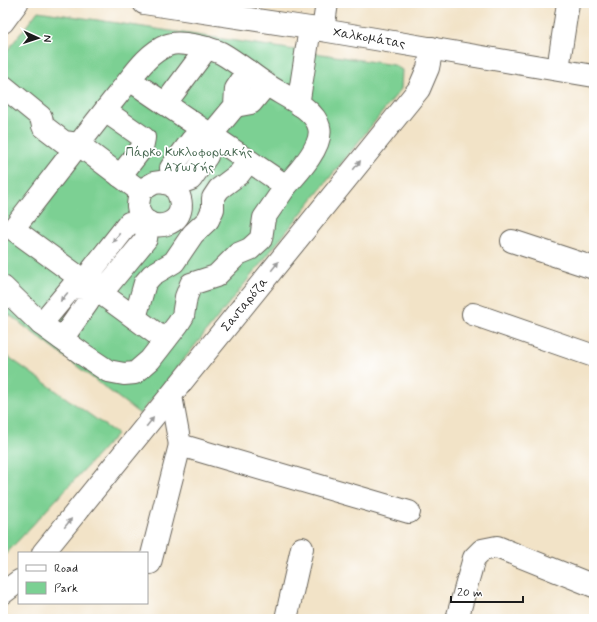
<svg xmlns="http://www.w3.org/2000/svg" width="597" height="622" font-family="Mynerve,sans-serif">
	<style>
		.green { fill: #7bd093; stroke: #4c7658 }
		.lines { fill: none; stroke-linecap: round; stroke-linejoin: round }
		.minor-casing { stroke: #676258; stroke-width: 24 }
		.minor { stroke: #fff; stroke-width: 22 }
		.oneway { fill: #999 }
		.labels { text-anchor: middle; dominant-baseline: central; stroke-width: 3.5; stroke-linejoin: round; paint-order: stroke }
		.street-label { font-size: 13px; fill: #1c1c1c; stroke: #fff }
		.park-label { font-size: 13px; fill: #42644c; stroke: #fff }
	</style>
	<rect width="100%" height="100%" fill="#fff"/>
	<filter id="ink" filterUnits="userSpaceOnUse"><feTurbulence type="fractalNoise" baseFrequency=".025" numOctaves="2"/><feDisplacementMap in="SourceGraphic" scale="8" xChannelSelector="R" yChannelSelector="G"/><feConvolveMatrix kernelMatrix="1 2 1 2 8 2 1 2 1" color-interpolation-filters="sRGB"/></filter>
	<filter id="wash" filterUnits="userSpaceOnUse"><feTurbulence type="fractalNoise" baseFrequency=".012" numOctaves="4" result="noise"/><feDisplacementMap in="SourceGraphic" scale="16" xChannelSelector="R" yChannelSelector="G"/><feGaussianBlur stdDeviation="0.9" result="paint"/><feColorMatrix in="noise" values="0 0 0 0 0 0 0 0 0 0 0 0 0 0 0 0 0 1.4 0 .05"/><feComposite in="paint" operator="in"/></filter>
	<g filter="url(#wash)">
		<rect width="100%" height="100%" fill="#f2e3c7"/>
		<g class="green">
			<polygon points="38,11 394,65 402,70 401,89 140,414 3,310 3,56"/>
			<polygon points="3,353 117,434 3,557"/>
		</g>
	</g>
	<g filter="url(#ink)">
		<g class="lines">
			<defs>
				<g id="minor">
					<path id="s1" d="M 144,3 L 310,28 L 594,76"/>
					<polyline points="3,22 17,3"/>
					<polyline points="323,30 327,3"/>
					<polyline points="558,69 568,3"/>
					<path d="M 130,80 L 286,186 C 298,173 324,145 319,127 C 314,107 281,95 266,84 C 251,74 237,62 221,53 C 210,48 179,40 168,45 C 147,53 133,76 119,93 C 83,138 48,184 13,229 L 165,340"/>
					<polyline points="3,86 41,117 43,126 64,142 78,144 140,191"/>
					<polyline points="165,104 207,48"/>
					<polyline points="300,105 299,99 310,28"/>
					<polyline points="235,106 251,103 266,85"/>
					<polyline points="105,111 144,138 142,148 120,176"/>
					<polyline points="211,135 192,140 171,168 173,185 191,179 207,156 211,135 235,106 236,89 248,71"/>
					<path d="M 161,182 L 173,185 C 202,225 142,241 138,206 C 138,202 140,195 140,191 L 154,183 Z"/>
					<polyline points="512,241 594,268"/>
					<polyline points="3,287 41,324 84,355 108,371 124,374 135,373 150,360 178,324 183,316 186,297 191,284 216,276 238,254 250,249 261,239 264,218 286,186"/>
					<polyline points="473,314 594,356"/>
					<polyline points="135,318 145,283 152,275 174,262 193,234 208,220 213,209 213,198 219,189 239,174 249,161"/>
					<polyline points="41,324 72,287 94,288 109,284 146,239 148,222 129,223 92,270 94,288 88,302 62,339"/>
					<polyline points="171,396 180,445 409,512"/>
					<path id="s2" d="M 43,553 L 419,89 L 428,68 L 432,48"/>
					<polyline points="150,563 180,445"/>
					<polyline points="3,593 19,581"/>
					<polyline points="286,619 302,548"/>
					<polyline points="457,619 474,558 482,550 497,547 594,586"/>
				</g>
			</defs>
			<use href="#minor" class="minor-casing"/>
			<use href="#minor" class="minor"/>
		</g>
		<defs><path id="oneway-solid" d="M-6-.8H1V-3.2L6.5 0L1 3.2V.8H-6Z"/></defs>
		<g class="oneway">
			<use href="#oneway-solid" transform="translate(357 165) rotate(-51)"/>
			<use href="#oneway-solid" transform="translate(116 238) rotate(128)"/>
			<use href="#oneway-solid" transform="translate(275 266) rotate(-51)"/>
			<use href="#oneway-solid" transform="translate(64 297) rotate(130)"/>
			<use href="#oneway-solid" transform="translate(150 422) rotate(-51)"/>
			<use href="#oneway-solid" transform="translate(68 523) rotate(-51)"/>
		</g>
	</g>
	<g class="labels">
		<g class="street-label">
			<text stroke="none"><textPath href="#s1" startOffset="228">Χαλκομάτας</textPath></text>
			<text stroke="none"><textPath href="#s2" startOffset="320">Σανταρόζα</textPath></text>
		</g>
		<g class="park-label">
			<text x="189" y="152">Πάρκο Κυκλοφοριακής<tspan x="189" dy="15">Αγωγής</tspan></text>
		</g>
	</g>
	<rect width="597" height="622" fill="none" stroke="#fff" stroke-width="16"/>
	<rect x="18" y="552" width="130" height="52" fill="#ffffff" stroke="#a4a4a4"/>
	<rect x="26" y="565" width="20" height="6" fill="#ffffff" stroke="#a4a4a4"/>
	<text x="54" y="572" font-size="12" fill="#1c1c1c">Road</text>
	<rect x="26" y="582" width="20" height="12" fill="#7bd093" stroke="#a4a4a4"/>
	<text x="54" y="592" font-size="12" fill="#1c1c1c">Park</text>
	<g transform="translate(38 38) rotate(93)" stroke="#ffffff" stroke-width="3" paint-order="stroke">
	<path d="M0-3L7 15L0 10L-7 15Z" fill="#1c1c1c"/>
	<text y="-6" font-size="11" font-weight="bold" text-anchor="middle" fill="#1c1c1c">N</text>
	</g>
	<path d="M451 596v6h72v-6" fill="none" stroke="#1c1c1c" stroke-width="2"/>
	<text x="457" y="596" font-size="12" fill="#1c1c1c" stroke="#ffffff" stroke-width="3" paint-order="stroke">20 m</text>
</svg>
